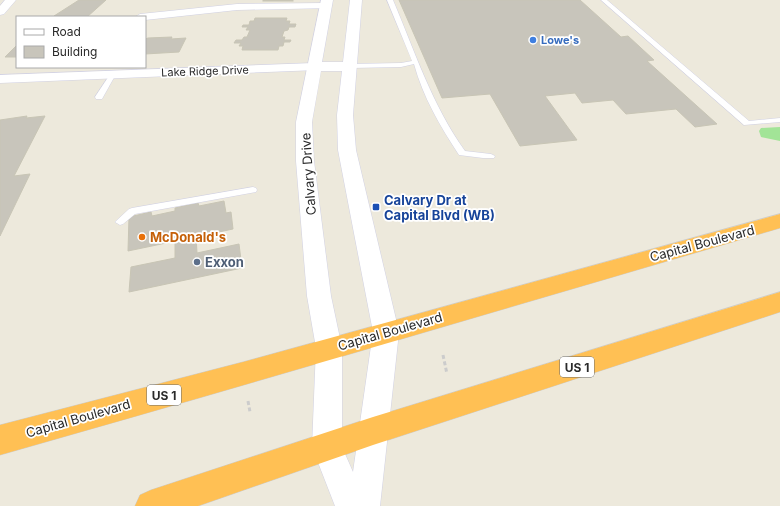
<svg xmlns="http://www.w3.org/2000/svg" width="780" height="506" font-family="Inter,sans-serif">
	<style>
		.green { fill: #a2e497 }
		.building { fill: #c8c5bb; stroke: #c8c5b5 }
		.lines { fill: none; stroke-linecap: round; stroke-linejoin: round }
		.lane-casing { stroke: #d1d1e3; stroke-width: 1 }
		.street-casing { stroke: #d1d1e3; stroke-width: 1 }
		.secondary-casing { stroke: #d1d1e3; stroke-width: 1 }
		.highway-casing { stroke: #ccc; stroke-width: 1 }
		.path { stroke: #ccc; stroke-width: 3; stroke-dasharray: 4 2.5; stroke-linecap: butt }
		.lane { fill: #fff; fill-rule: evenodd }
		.street { fill: #fff; fill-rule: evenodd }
		.secondary { fill: #fff; fill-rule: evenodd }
		.highway { fill: #ffc054; fill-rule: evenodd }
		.shop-dot { fill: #3f7fe0; stroke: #fff; stroke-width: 1.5 }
		.transit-dot { fill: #1a4fb4; stroke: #fff; stroke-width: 1.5 }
		.food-dot { fill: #e8710a; stroke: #fff; stroke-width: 1.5 }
		.service-dot { fill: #5c6f8a; stroke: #fff; stroke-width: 1.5 }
		.labels { text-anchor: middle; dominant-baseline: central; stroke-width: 3.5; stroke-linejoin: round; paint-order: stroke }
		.far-shop-label { font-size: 11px; font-weight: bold; fill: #366cbe; stroke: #fff; text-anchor: start }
		.far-street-label { font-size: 11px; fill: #2a2a2a; stroke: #fff }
		.shield { fill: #fff; stroke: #6a6a6a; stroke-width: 1 }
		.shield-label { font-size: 12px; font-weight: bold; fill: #2a2a2a }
		.street-label { font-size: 13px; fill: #2a2a2a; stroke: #fff }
		.transit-label { font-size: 13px; font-weight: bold; fill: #164399; stroke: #fff; text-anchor: start }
		.food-label { font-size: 13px; font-weight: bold; fill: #c56008; stroke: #fff; text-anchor: start }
		.service-label { font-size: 13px; font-weight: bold; fill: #4e5e75; stroke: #fff; text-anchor: start }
	</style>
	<rect width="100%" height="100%" fill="#ede9dc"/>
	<polygon class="green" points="780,127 780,141 761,137 759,131 761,128"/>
	<g class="building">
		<polygon points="79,0 106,0 87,17 54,16"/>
		<rect x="263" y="0" width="30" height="1"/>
		<polygon points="399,0 580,0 621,37 628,36 654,60 647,61 717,124 695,127 676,109 626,114 613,100 582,103 575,93 545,96 577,140 520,146 490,94 442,98"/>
		<polygon points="255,18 287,18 286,21 290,21 289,24 296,24 295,27 289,27 288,30 284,31 282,37 285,37 284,40 291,40 290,42 284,42 283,46 279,46 278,50 242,50 243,46 239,46 241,43 234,43 236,40 242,40 244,37 247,37 250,30 246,30 248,27 242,27 243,25 249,25 250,21 254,21"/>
		<polygon points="172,37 171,39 186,38 179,52 145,54 145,39 148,38"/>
		<polygon points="17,45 17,57 5,57"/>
		<polygon points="27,116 26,118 45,116 14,176 30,174 0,236 0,120"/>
		<polygon points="224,201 226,213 231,212 233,229 128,251 129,217 151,212 152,216 175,211 175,208 198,203 199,206"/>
		<polygon points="196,236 197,253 239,244 242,268 129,292 131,267 175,258 175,241"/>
	</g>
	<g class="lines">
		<defs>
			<g id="lane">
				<path d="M 387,0 L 393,0 C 415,52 432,105 465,151 L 491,154 L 495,156 L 494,158 L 483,158 L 459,155 C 440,126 423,97 414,64 L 401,67 L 350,68 L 347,66 L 350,64 L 401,63 L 412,61 Z"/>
				<polygon points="601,0 607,0 749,121 780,118 780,122 744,125"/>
				<polygon points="111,73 116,74 102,99 96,99 95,97"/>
				<polygon points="253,187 256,188 257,190 256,192 135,214 123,224 120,225 115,222 129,209 132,208"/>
			</g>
			<g id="street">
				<polygon points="5,0 16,0 4,14 0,15 0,6"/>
				<polygon points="326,3 330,4 331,6 330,8 237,10 145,20 145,17 135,17 140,14 237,4"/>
				<polygon points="314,63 318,64 320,67 318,70 0,83 0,75"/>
			</g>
			<path id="secondary" d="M 321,0 L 333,0 L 322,62 L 343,62 L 350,0 L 362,0 L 353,115 L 356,150 L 399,332 L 380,506 L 335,506 L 312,447 L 316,348 L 307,296 L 296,161 L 296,122 ZM 321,71 L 342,71 L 337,115 L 338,150 L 373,332 L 353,472 L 342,447 L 342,348 L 331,296 L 314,161 L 312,122 Z"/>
			<g id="highway">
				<path d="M 780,214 L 780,228 C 520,304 261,381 0,455 L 0,425 L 243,362 Z"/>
				<polygon points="780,292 780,312 373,445 198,506 135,506 140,495 151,490 373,417"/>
			</g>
		</defs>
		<use href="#lane" class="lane-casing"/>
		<use href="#street" class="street-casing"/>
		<use href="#secondary" class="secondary-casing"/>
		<use href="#highway" class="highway-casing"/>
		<g class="path">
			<polyline points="443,355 447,374"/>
			<polyline points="248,401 250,412"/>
		</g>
		<use href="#lane" class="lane"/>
		<use href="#street" class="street"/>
		<use href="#secondary" class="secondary"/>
		<use href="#highway" class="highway"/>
	</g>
	<circle class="shop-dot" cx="533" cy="40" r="4"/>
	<rect class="transit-dot" x="372" y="203" width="8" height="8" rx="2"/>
	<circle class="food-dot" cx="142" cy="237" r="4"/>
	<circle class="service-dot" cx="197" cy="262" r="4"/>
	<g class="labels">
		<g class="far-shop-label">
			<text x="541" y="40">Lowe's</text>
		</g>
		<g class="far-street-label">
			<text transform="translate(205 71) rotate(-2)">Lake Ridge Drive</text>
		</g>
		<g class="shield">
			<rect x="560" y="357" width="34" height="20" rx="3"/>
			<rect x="147" y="385" width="34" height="20" rx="3"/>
		</g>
		<g class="shield-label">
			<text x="577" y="367">US 1</text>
			<text x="164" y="395">US 1</text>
		</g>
		<g class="street-label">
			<text transform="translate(308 174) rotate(-94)">Calvary Drive</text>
			<text transform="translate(702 243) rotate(-15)">Capital Boulevard</text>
			<text transform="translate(390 331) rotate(-16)">Capital Boulevard</text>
			<text transform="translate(78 418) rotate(-16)">Capital Boulevard</text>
		</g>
		<g class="transit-label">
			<text x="384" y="200">Calvary Dr at<tspan x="384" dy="15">Capital Blvd (WB)</tspan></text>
		</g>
		<g class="food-label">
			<text x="150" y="237">McDonald's</text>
		</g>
		<g class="service-label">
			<text x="205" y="262">Exxon</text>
		</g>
	</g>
	<rect x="16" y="16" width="130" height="52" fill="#ffffff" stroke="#aaaaaa"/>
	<rect x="24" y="29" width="20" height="6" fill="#ffffff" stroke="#aaaaaa"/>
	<text x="52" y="36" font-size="12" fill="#2a2a2a">Road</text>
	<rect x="24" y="46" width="20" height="12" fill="#c8c5bb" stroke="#aaaaaa"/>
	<text x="52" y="56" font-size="12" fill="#2a2a2a">Building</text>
</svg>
